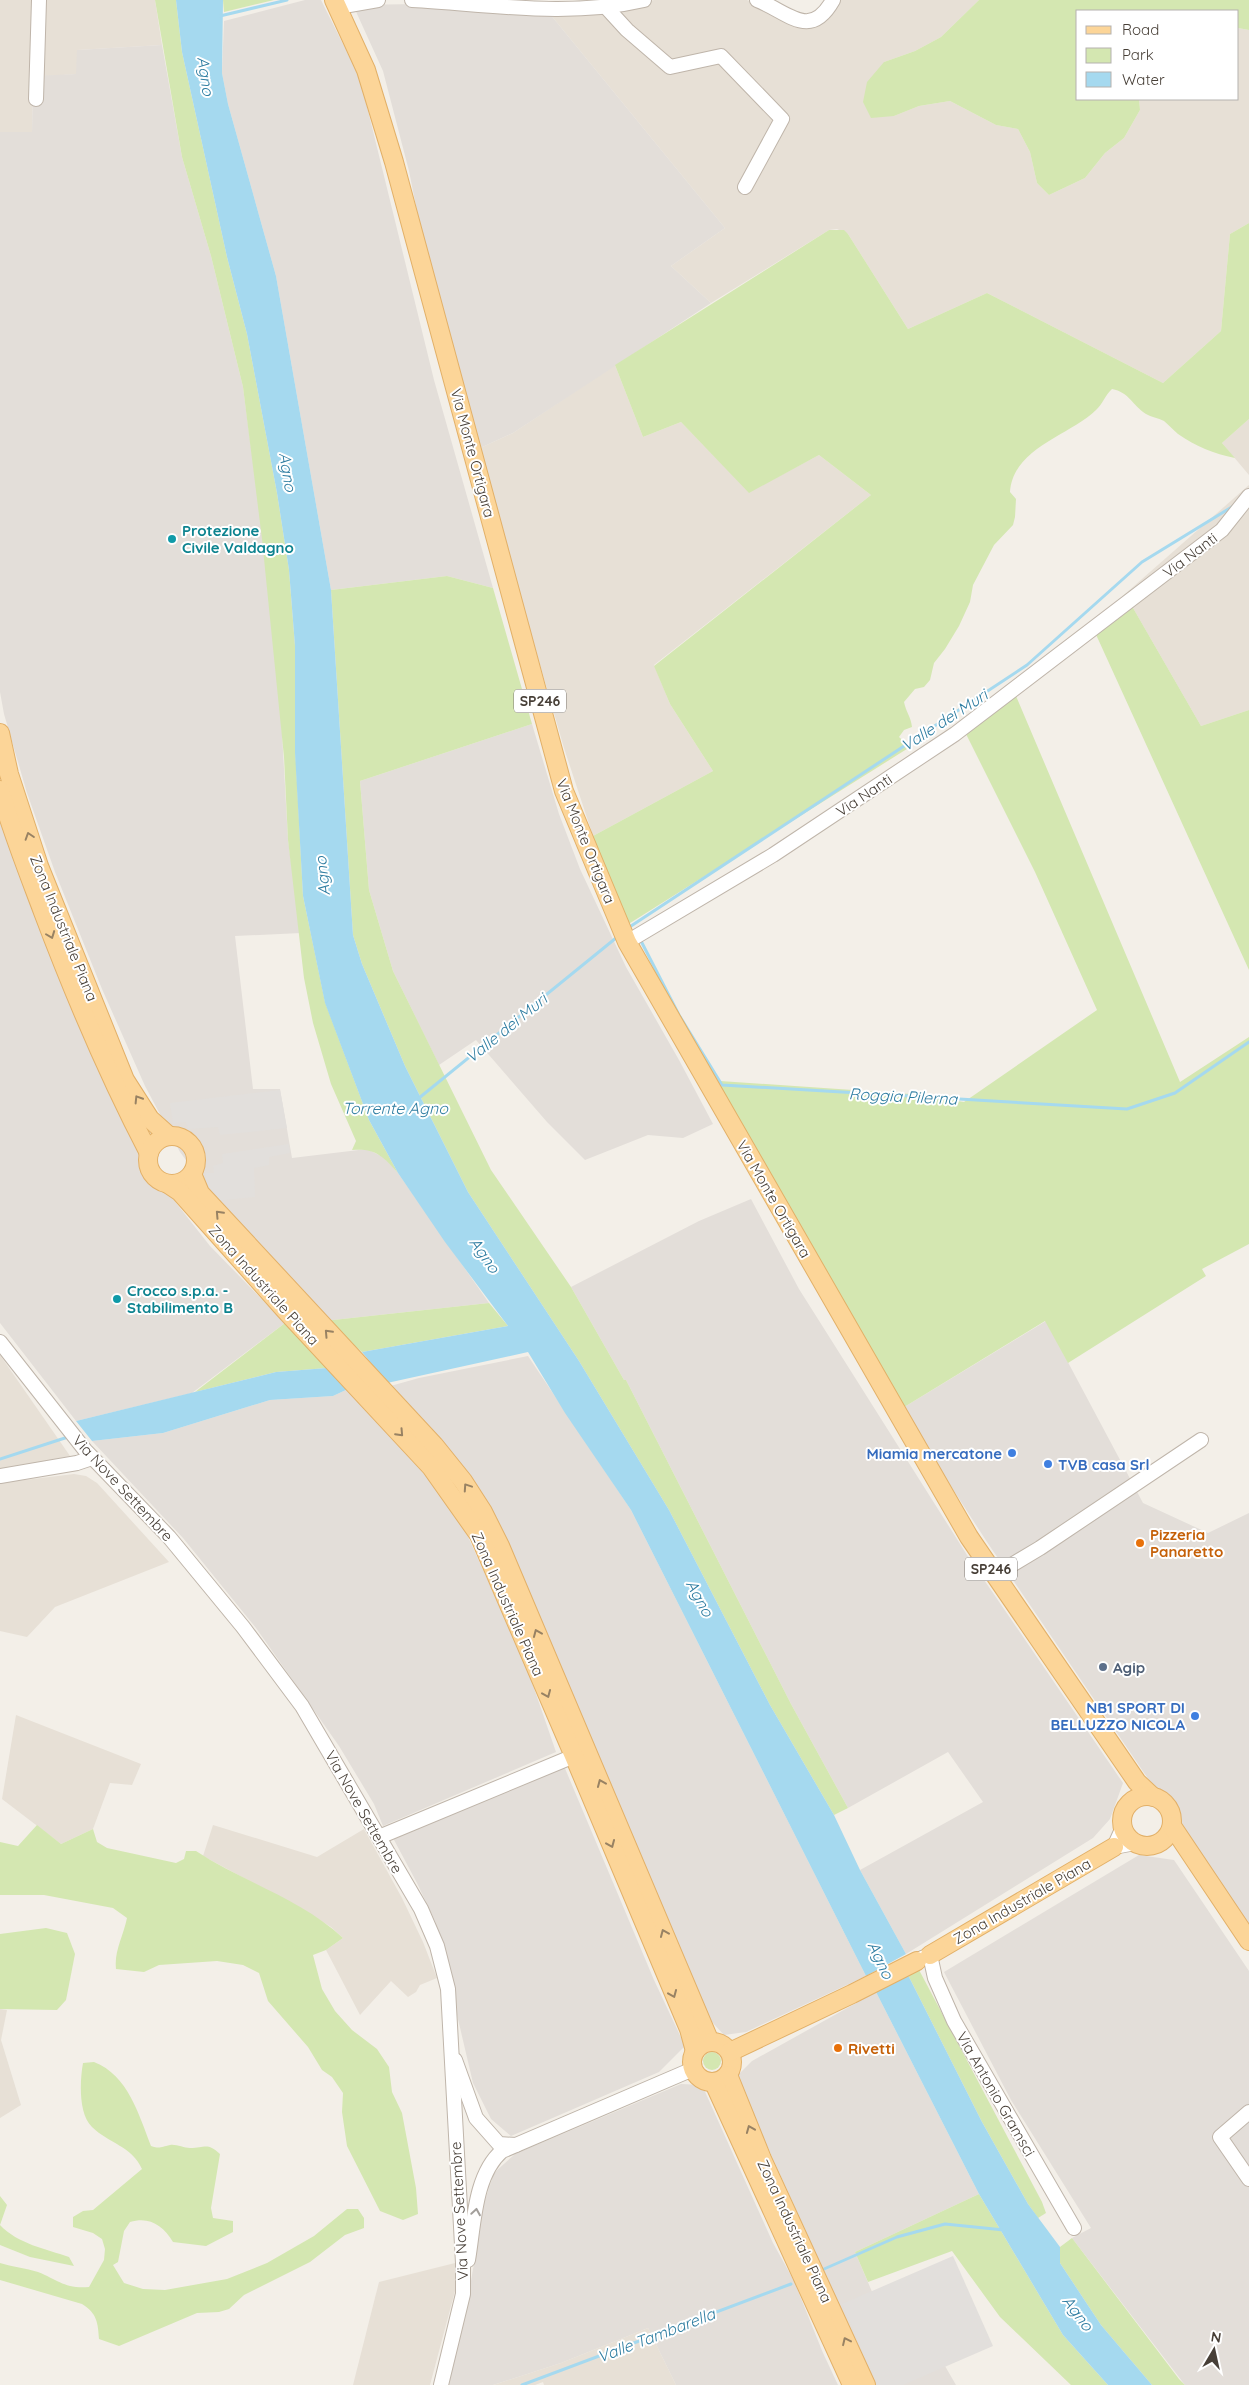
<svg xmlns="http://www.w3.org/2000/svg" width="1249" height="2385" font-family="Quicksand,sans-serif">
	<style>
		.residential { fill: #e7e0d6 }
		.industrial { fill: #e3ded9 }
		.green { fill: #d4e7b1 }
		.parking { fill: #e2dfdc }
		.water { fill: #a5d9ef }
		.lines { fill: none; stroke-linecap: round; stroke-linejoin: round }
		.stream { stroke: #a5d9ef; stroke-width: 3 }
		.minor-casing { stroke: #bfb5aa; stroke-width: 16 }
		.major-casing { stroke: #e2b068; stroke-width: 20 }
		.minor { stroke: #fff; stroke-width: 14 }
		.major { stroke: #fcd598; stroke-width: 18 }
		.oneway { stroke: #988263 }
		.oneway2 { stroke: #a39f9b }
		.culture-dot { fill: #0f9aa8; stroke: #fff; stroke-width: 2 }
		.shop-dot { fill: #3f7fe0; stroke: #fff; stroke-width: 2 }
		.food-dot { fill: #e8710a; stroke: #fff; stroke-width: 2 }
		.service-dot { fill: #5c6f8a; stroke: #fff; stroke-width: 2 }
		.labels { text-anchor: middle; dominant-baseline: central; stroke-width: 4; stroke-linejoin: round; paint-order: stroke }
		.shield { fill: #fff; stroke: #7e7973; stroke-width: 1 }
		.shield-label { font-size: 14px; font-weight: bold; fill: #473f37 }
		.street-label { font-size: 15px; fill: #473f37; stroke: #fff }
		.culture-label { font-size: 15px; font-weight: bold; fill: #0d838f; stroke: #fff; text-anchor: start }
		.shop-label { font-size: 15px; font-weight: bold; fill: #366cbe; stroke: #fff; text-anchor: end }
		.food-label { font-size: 15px; font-weight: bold; fill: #c56008; stroke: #fff; text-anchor: start }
		.service-label { font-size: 15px; font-weight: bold; fill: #4e5e75; stroke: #fff; text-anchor: start }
		.water-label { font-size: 16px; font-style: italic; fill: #2e7da1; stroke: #fff }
	</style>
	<rect width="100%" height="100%" fill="#f3efe8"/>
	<g class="residential">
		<polygon points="0,0 155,0 162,45 77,50 77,74 33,77 32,132 0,132"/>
		<polygon points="654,0 747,0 799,23 837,0 979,0 941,37 915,51 884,62 894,116 919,106 950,101 996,125 1018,129 1030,152 1037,183 1049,195 1085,178 1105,153 1124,138 1140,110 1139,99 1238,99 1238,28 1249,30 1249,223 1230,234 1221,331 1163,383 987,293 908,329 848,234 837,229 829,230 711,303 671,266 725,228 550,14 599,15"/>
		<polygon points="615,365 643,437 681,422 749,492 819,455 871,495 654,665 670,704 713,771 593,836 564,748 478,449 513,433"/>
		<polygon points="1249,419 1249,475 1222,443"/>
		<polygon points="1249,485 1249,710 1201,726 1125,594"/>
		<polygon points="0,1355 70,1456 0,1470"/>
		<polygon points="74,1474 86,1476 97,1483 169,1562 55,1607 27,1637 0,1631 0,1483"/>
		<polygon points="16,1715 141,1764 132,1785 110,1783 93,1829 61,1844 2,1799"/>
		<polygon points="213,1825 317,1857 364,1829 402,1898 423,1942 437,1978 420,1985 416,1992 408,1997 391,1981 360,2015 326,1950 343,1938 331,1927 307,1912 203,1856"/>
		<polygon points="0,2009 7,2010 1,2040 21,2105 0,2118"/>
		<polygon points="455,2263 455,2291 430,2385 353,2385 379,2282"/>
		<polygon points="648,2328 676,2385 544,2385 543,2382 535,2385 493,2385 561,2363"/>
	</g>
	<g class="industrial">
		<polygon points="305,0 321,0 360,78 434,380 493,588 447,576 331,590 276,276 228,104 222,73 224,21"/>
		<polygon points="418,4 550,14 725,228 671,266 711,303 513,433 478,449 422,236 409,171 383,71 353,5"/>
		<polygon points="162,45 182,157 211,256 243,387 277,644 288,840 301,933 235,936 253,1089 280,1089 292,1158 367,1149 385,1158 398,1173 489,1303 324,1321 216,1201 180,1152 145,1086 102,989 55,872 27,793 4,714 0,692 0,132 32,132 33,76 76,74 77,50"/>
		<polygon points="532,724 559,814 580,869 626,967 679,1060 713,1124 683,1138 648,1135 585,1160 547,1122 476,1040 439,1065 393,971 369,890 360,781"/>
		<polygon points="0,814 34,913 106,1086 123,1119 173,1199 210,1246 285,1323 192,1393 76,1421 0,1323"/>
		<polygon points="751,1199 799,1289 967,1555 1123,1783 1110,1819 1093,1838 906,1954 860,1870 983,1802 948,1752 848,1808 791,1704 626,1380 624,1380 571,1287 699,1221"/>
		<polygon points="1046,1321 1143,1503 1208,1533 1249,1513 1249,1927 987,1542 901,1409"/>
		<polygon points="528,1356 631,1510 866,1976 746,2032 724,2035 712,2022 666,1921 596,1750 501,1528 480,1494 387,1387 419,1378"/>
		<polygon points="348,1389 442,1494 465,1530 526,1665 556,1752 383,1826 374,1804 339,1746 256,1628 183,1538 92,1441 163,1433 270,1400 333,1396"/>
		<polygon points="564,1766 654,1980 685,2046 659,2072 511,2136 491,2119 473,2083 435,1921 417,1883 393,1838"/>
		<polygon points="1139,1855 1174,1860 1249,1971 1249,2385 1185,2385 1072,2238 1091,2228 1011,2100 944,1972"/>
		<polygon points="876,1992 979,2194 855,2252 906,2371 945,2366 956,2385 871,2385 851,2331 736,2077 752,2061"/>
		<polygon points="681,2084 702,2085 773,2243 794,2281 823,2353 838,2385 676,2385 648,2328 561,2363 493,2385 448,2385 468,2299 484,2203 494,2173 515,2154"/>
	</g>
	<g class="green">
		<path d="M 155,0 L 176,0 L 182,52 L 227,257 L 247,334 L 277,493 L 289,570 L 295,646 L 295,745 L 303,896 L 325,1002 L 369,1120 L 398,1173 C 383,1156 375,1148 352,1150 L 356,1141 L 331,1084 L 313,1023 L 304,978 L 288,840 L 284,757 L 262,539 L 243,387 L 211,256 L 182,157 Z"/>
		<polygon points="223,0 274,0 224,12"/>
		<polygon points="979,0 1249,0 1249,30 1238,28 1238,11 1078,11 1078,99 1139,99 1140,110 1124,138 1105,153 1085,178 1049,195 1037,183 1030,152 1018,129 996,125 950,101 919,106 894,116 871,118 863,102 867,82 884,62 915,51 941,37"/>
		<path d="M 1249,223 L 1249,419 L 1222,443 L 1235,458 C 1214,454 1195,446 1178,434 C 1173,430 1169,425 1164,421 C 1158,418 1151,417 1146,414 C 1132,405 1129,392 1112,389 C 1105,395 1103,404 1096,410 C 1069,436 1013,448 1010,492 L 1016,499 L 1015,517 L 1013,525 L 994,545 L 973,585 L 970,602 L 959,626 L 945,649 L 934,663 L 930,680 L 924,687 L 915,689 L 904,702 C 906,712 911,717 912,727 L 904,730 L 899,737 L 910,747 L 627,925 L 593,836 L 713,771 L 670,704 L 654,666 L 871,495 L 819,455 L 749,493 L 681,422 L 643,437 L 615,365 L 829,230 L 844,230 L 848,234 L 908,329 L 987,293 L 1163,383 L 1221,331 L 1230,234 Z"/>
		<polygon points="447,576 493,588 532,724 360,781 369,890 393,971 491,1170 571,1287 624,1380 626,1380 791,1704 848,1808 834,1815 770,1705 669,1510 579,1361 468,1192 405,1066 362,964 353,935 331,590"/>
		<polygon points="1125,594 1201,726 1249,710 1249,970 1093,628 1114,612"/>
		<polygon points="1013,689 1180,1082 1249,1037 1249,1244 1202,1269 1206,1276 1068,1363 1045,1321 901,1409 713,1086 720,1081 911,1094 964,1102 1097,1010 1035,872 962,726"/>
		<polygon points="489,1303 508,1326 362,1352 330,1324 324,1321"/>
		<polygon points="285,1323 327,1368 276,1372 195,1392"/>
		<path d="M 37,1825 L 61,1844 L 93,1829 L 97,1842 L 107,1848 L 176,1863 L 184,1859 L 186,1851 L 196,1851 C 243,1882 301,1899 343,1938 L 326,1950 L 313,1955 L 322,1989 L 335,2011 L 352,2030 L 377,2049 L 389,2067 L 392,2092 L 402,2113 L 416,2188 L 418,2214 L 403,2220 L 380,2211 L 347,2146 L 342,2112 L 343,2093 L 332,2077 L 322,2070 L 308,2047 L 268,2001 L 259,1973 L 243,1965 L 217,1961 L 159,1965 L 144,1972 L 116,1969 C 114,1951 123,1937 127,1918 L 113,1908 L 44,1895 L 0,1895 L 0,1842 L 18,1846 Z"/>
		<polygon points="46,1928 67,1933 75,1954 66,2000 57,2010 0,2009 0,1934"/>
		<polygon points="918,1968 1042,2202 1046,2213 1038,2218 1028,2204 982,2122 908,1975"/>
		<circle cx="712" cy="2061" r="9"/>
		<path d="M 94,2062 C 128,2075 139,2115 151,2146 C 160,2149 161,2147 170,2145 C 176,2144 184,2148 190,2148 C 205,2148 207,2142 220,2154 L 211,2208 L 213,2218 L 233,2221 L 233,2232 L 206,2246 L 173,2242 C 163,2225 149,2216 130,2222 L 124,2231 L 118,2262 L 113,2265 L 124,2283 L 143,2289 L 165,2290 L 227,2279 L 267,2263 L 314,2236 L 347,2209 L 358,2209 L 364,2218 L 364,2228 L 345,2235 L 310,2262 L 244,2295 L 229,2309 L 219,2312 L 197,2313 L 119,2346 L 99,2339 C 98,2323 97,2313 82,2304 L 0,2280 L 0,2263 C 12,2267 26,2268 38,2272 C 58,2280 65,2289 89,2287 L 104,2260 L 105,2249 L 102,2239 L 93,2233 L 73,2227 L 73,2217 L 83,2211 L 93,2210 L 142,2169 C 132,2146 108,2143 92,2127 C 78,2114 80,2080 83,2063 Z"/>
		<polygon points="979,2194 1063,2335 1108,2385 1071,2385 1000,2317 952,2251 868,2282 855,2252"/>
		<path d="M 0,2196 L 7,2205 L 0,2225 C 18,2244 46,2249 69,2257 L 74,2266 L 30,2257 L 0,2245 Z"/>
		<polygon points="1072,2238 1179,2379 1185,2385 1152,2385 1101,2325 1060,2263 1060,2247"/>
	</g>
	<g class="parking">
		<polygon points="280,1090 287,1128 220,1135 218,1127 188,1129 186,1122 173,1123 170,1103"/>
		<polygon points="289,1144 290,1153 269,1157 269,1165 254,1168 255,1197 216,1201 206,1187 206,1173 214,1173 213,1166 223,1163 222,1154"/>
		<polygon points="953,2256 993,2346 903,2385 877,2385 842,2304"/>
	</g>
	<g class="water">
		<polygon points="176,0 223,0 222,73 228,104 276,276 331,590 353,935 362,964 405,1066 468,1192 579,1361 669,1510 770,1705 834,1815 860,1870 906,1954 866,1976 631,1510 565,1413 528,1352 387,1383 362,1352 508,1326 445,1242 398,1173 369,1120 325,1003 303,896 295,753 295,646 289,570 277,493 247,334 227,257 182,52"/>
		<polygon points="327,1368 348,1389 333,1396 270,1400 163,1433 92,1441 76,1421 276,1372"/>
		<polygon points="908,1975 982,2122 1028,2204 1060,2247 1060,2263 1101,2325 1152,2385 1108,2385 1063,2335 979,2194 876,1992"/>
	</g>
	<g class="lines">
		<g class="stream">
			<polyline points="220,16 287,0"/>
			<polyline points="628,928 1027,665 1142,562 1235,505"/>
			<polyline points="640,939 679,1015 722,1085 1127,1109 1175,1093 1249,1042"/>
			<polyline points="419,1098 616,938"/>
			<polyline points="0,1459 68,1437"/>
			<polyline points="824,2269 897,2237 945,2224 1004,2230"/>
			<polyline points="522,2385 791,2284"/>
		</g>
		<defs>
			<g id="minor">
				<path d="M 412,0 C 489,4 567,18 644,0"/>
				<path d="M 757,0 C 788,12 810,41 833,0"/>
				<polyline points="605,6 627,30 670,67 721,56 782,119 745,187"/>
				<polyline points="338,7 378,0"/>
				<polyline points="36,99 39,0"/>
				<polyline points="627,942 773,855 955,734 1222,530 1249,496"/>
				<polyline points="0,1342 85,1450 169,1537 243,1627 302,1706 421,1909 437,1946 448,1989 463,2263 463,2294 441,2385"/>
				<polyline points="0,1476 77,1463 92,1458"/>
				<polyline points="995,1575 1040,1548 1201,1440"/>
				<polyline points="379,1837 574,1756"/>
				<polyline points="1114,1847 1123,1827"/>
				<polyline points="1114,1847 1135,1843"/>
				<polyline points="922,1958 930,1955 935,1978 954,2021 1074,2228"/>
				<polyline points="455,2060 476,2118 499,2144 516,2145"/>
				<polyline points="1249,2112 1220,2137 1249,2179"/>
				<path d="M 468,2260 C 474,2226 474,2175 502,2151 L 693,2069"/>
			</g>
			<g id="major">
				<polyline points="334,0 366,70 394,162 564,791 627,942 969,1537 1137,1782 1153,1797"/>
				<polyline points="0,733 9,774 39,866 125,1080 150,1119 169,1136"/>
				<path d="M 0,790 C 12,832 28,872 43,912 C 74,994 108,1075 149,1153"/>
				<circle cx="172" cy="1160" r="24"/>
				<polyline points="192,1174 200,1193 434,1445 463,1481 483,1512 500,1546 710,2042"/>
				<polyline points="168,1184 180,1192 285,1310 431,1467 479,1535 574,1756 689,2029 695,2051"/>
				<circle cx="1147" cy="1821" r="25"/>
				<polyline points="1172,1826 1249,1941"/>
				<polyline points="930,1955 1114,1847"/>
				<circle cx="712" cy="2062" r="20"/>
				<polyline points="730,2052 852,1994 917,1961"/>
				<polyline points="728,2075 762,2159 866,2385"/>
				<polyline points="714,2083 852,2385"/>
			</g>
		</defs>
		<use href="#minor" class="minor-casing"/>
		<use href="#major" class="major-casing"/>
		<use href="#minor" class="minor"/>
		<use href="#major" class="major"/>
	</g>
	<defs><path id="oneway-chevron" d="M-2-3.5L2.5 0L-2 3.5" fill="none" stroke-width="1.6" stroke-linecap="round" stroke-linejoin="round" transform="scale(1.25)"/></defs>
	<g class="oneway">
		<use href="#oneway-chevron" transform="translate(29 836) rotate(-108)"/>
		<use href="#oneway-chevron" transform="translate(51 935) rotate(69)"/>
		<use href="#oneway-chevron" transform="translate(138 1099) rotate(-122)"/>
		<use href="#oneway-chevron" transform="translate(219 1214) rotate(-133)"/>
		<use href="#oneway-chevron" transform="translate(328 1333) rotate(-133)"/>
		<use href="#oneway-chevron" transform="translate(400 1433) rotate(47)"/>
		<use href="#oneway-chevron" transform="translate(467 1487) rotate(-124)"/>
		<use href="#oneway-chevron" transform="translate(537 1633) rotate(-113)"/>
		<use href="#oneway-chevron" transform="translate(547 1694) rotate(67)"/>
		<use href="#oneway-chevron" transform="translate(601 1783) rotate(-113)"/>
		<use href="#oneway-chevron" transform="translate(611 1844) rotate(67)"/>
		<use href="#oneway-chevron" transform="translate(664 1933) rotate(-113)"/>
		<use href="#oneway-chevron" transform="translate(673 1994) rotate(67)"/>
		<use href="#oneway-chevron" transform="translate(750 2129) rotate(-112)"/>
		<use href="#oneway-chevron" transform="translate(846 2341) rotate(-115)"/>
	</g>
	<use class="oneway2" href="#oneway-chevron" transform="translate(476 2212) rotate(-81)"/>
	<g class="culture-dot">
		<circle cx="172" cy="539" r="5"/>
		<circle cx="117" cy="1299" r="5"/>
	</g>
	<g class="shop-dot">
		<circle cx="1012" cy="1453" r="5"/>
		<circle cx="1048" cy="1464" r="5"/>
		<circle cx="1195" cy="1716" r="5"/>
	</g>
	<g class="food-dot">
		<circle cx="1140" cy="1543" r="5"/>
		<circle cx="838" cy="2048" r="5"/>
	</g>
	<circle class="service-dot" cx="1103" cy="1667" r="5"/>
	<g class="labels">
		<g class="shield">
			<rect x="514" y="689.5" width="52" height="23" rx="4"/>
			<rect x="965" y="1557.5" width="52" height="23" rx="4"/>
		</g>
		<g class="shield-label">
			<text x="540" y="701">SP246</text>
			<text x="991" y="1569">SP246</text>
		</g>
		<g class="street-label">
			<text transform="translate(473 453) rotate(75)">Via Monte Ortigara</text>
			<text transform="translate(1190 555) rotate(-37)">Via Nanti</text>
			<text transform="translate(864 795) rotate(-34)">Via Nanti</text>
			<text transform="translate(586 841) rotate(68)">Via Monte Ortigara</text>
			<text transform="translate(64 928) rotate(68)">Zona Industriale Piana</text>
			<text transform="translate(774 1199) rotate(60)">Via Monte Ortigara</text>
			<text transform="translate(264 1285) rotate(48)">Zona Industriale Piana</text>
			<text transform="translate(123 1488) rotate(47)">Via Nove Settembre</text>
			<text transform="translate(508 1604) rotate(66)">Zona Industriale Piana</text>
			<text transform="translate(364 1812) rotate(60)">Via Nove Settembre</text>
			<text transform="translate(1022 1901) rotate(-30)">Zona Industriale Piana</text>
			<text transform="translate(996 2094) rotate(60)">Via Antonio Gramsci</text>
			<text transform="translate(459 2211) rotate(-93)">Via Nove Settembre</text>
			<text transform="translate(795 2231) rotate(65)">Zona Industriale Piana</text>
		</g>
		<g class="culture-label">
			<text x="182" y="530">Protezione<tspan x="182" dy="17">Civile Valdagno</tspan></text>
			<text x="127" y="1290">Crocco s.p.a. -<tspan x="127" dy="17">Stabilimento B</tspan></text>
		</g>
		<g class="shop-label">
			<text x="1002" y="1453">Miamia mercatone</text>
			<text x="1058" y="1464" text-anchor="start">TVB casa Srl</text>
			<text x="1185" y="1707">NB1 SPORT DI<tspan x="1185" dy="17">BELLUZZO NICOLA</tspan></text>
		</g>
		<g class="food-label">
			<text x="1150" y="1534">Pizzeria<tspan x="1150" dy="17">Panaretto</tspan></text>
			<text x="848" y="2048">Rivetti</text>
		</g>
		<g class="service-label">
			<text x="1113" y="1667">Agip</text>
		</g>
		<g class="water-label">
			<text transform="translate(206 76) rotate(82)">Agno</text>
			<text transform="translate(288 472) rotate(81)">Agno</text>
			<text transform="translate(944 720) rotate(-33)">Valle dei Muri</text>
			<text transform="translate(322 876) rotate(-96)">Agno</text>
			<text transform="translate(506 1028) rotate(-39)">Valle dei Muri</text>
			<text transform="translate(903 1096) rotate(3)">Roggia Pilerna</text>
			<text x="395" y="1108">Torrente Agno</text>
			<text transform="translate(485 1255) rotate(55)">Agno</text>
			<text transform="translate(700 1598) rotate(62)">Agno</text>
			<text transform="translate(881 1960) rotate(65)">Agno</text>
			<text transform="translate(1078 2313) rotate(53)">Agno</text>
			<text transform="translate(656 2335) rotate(-21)">Valle Tambarella</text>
		</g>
	</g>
	<rect x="1076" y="10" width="162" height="90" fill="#ffffff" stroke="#b5b2af"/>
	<rect x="1086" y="26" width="25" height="8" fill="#fcd598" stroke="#b5b2af"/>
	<text x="1122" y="35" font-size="15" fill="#473f37">Road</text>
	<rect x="1086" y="48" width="25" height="15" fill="#d4e7b1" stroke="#b5b2af"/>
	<text x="1122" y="60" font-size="15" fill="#473f37">Park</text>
	<rect x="1086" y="72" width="25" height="15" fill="#a5d9ef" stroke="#b5b2af"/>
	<text x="1122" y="85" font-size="15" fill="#473f37">Water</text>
	<g transform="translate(1214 2350) rotate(9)" stroke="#ffffff" stroke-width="4" paint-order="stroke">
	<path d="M0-4L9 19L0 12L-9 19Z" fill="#473f37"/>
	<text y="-8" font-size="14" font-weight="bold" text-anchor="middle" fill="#473f37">N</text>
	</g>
</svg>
